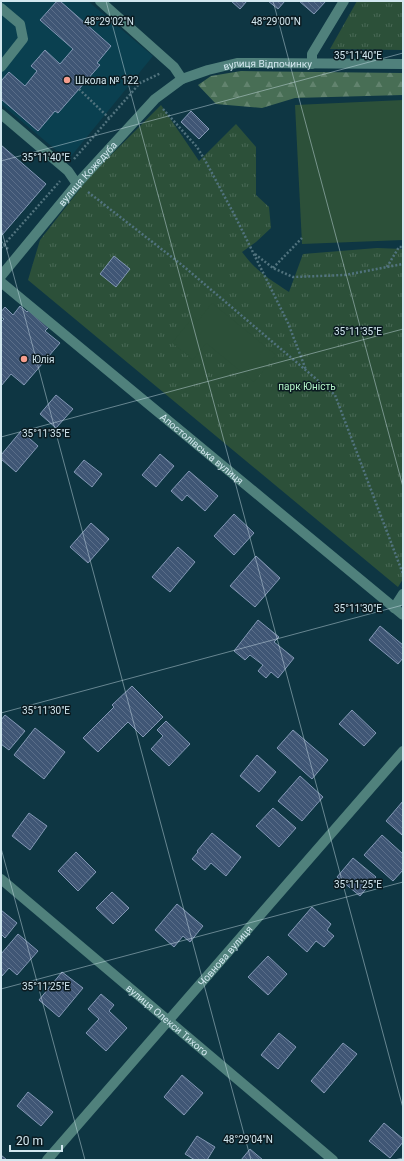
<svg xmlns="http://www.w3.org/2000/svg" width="404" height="1161" font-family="Roboto,sans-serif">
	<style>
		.built { fill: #0a4050 }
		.grass { fill: url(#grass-tufts) }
		.forest { fill: url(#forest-firs) }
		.pitch { fill: #2c5039 }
		.building { fill: url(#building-back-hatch); stroke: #8398b5 }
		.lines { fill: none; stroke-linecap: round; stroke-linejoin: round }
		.path { stroke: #51737e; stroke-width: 2.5; stroke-dasharray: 2 2; stroke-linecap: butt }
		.minor { stroke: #50817c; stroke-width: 10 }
		.ticks { fill: none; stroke: #d2e7ef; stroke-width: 1; stroke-opacity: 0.45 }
		.poi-dot { fill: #f49d8d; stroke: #0b1b21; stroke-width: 1.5 }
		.labels { text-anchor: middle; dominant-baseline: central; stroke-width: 3; stroke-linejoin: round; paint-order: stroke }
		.street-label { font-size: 10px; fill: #d2e7ef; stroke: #0b1b21 }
		.poi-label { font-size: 10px; fill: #d2e7ef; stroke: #0b1b21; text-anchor: start }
		.park-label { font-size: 10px; fill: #b2f3c7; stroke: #0b1b21 }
		.ticks-label { font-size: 10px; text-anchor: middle; fill: #d2e7ef; stroke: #0b1b21; stroke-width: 3; stroke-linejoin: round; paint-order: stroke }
	</style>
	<defs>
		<pattern id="grass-tufts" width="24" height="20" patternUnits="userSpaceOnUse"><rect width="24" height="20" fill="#2c5039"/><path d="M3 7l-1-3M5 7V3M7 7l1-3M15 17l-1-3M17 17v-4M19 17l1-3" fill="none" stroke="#4a6956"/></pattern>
		<pattern id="forest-firs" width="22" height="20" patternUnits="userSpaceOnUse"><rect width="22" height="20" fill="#486e55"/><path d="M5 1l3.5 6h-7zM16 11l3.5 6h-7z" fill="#62836e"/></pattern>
		<pattern id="building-back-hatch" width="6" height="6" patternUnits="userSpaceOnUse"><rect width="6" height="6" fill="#3f5675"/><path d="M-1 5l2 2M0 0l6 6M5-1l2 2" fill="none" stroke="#5a6e89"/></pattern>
	</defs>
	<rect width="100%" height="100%" fill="#0e3643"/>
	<polygon class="built" points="1,1 88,1 153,56 68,160 1,104"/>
	<g class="grass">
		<polygon points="357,1 403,1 403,50 330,49"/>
		<path d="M 161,105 L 199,161 L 236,124 L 256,147 L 256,195 L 269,207 L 271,228 L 256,242 L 242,252 C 257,272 268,278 289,292 L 303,254 L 377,248 L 403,249 L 403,579 L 398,587 L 28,280 L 40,240 L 90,176 Z"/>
	</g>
	<polygon class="forest" points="241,71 403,73 403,95 295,98 262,108 216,104 198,85 211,76"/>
	<g class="pitch">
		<polygon points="403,100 403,240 302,244 295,105"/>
		<polygon points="212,303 276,355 254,382 206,343 193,360 172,343 193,317 198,321"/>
	</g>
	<g class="building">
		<polygon points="57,1 60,1 111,46 97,63 100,65 58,113 55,111 38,131 1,99 1,81 9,72 25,86 37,71 31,66 45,50 60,64 73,49 40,20"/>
		<polygon points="231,1 247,1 240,9"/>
		<polygon points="268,1 285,1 278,9"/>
		<polygon points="299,1 326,1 314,14"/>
		<polygon points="191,111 209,129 199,139 181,122"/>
		<polygon points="1,145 46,184 2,235 1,234"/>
		<polygon points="114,256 130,269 116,287 100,274"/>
		<polygon points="20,306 27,312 31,308 51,325 45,331 60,343 24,385 11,374 1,386 1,322 4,319 1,317 1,312 5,307 13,315"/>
		<polygon points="56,395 73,409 56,428 40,414"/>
		<polygon points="21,431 38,446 16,472 1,459 1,455"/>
		<polygon points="160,454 174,466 156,487 142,475"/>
		<polygon points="84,460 102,474 92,487 74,472"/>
		<polygon points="189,471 218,496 205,511 187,495 182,501 171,491"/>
		<polygon points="234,514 254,533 234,555 214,536"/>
		<polygon points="91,523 109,539 88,563 70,547"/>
		<polygon points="178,547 195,562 170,592 152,577"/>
		<polygon points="256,556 280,578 255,607 230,586"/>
		<polygon points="258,620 279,637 274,642 294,658 278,678 271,672 266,678 258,671 263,665 250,655 245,660 234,651"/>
		<polygon points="380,626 403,645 403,658 398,664 369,640"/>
		<polygon points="132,686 163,717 143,737 128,722 98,752 83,738 114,707 112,705"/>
		<polygon points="352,710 376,733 364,746 339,724"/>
		<polygon points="5,715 25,731 9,750 1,744 1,720"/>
		<polygon points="166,721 190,744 169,766 151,749 163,736 157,730"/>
		<polygon points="35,728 65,752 44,779 14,755"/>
		<polygon points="293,730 328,760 312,779 277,748"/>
		<polygon points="257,755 276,772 259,792 240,776"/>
		<polygon points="300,776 323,797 302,821 278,801"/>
		<polygon points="403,801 403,834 402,835 386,821"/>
		<polygon points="273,808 296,828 279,847 256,826"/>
		<polygon points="29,813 47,826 30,850 12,836"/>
		<polygon points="212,833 241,857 226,876 211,863 205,870 192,859 198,852 197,851"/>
		<polygon points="382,835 403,854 403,870 393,881 364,855"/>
		<polygon points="76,852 96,872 78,891 58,871"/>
		<polygon points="353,858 376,877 360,896 337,877"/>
		<polygon points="112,892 129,908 113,924 96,908"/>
		<polygon points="177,904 203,926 190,942 183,936 174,947 155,930"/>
		<polygon points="312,907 331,924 327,930 334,936 324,947 316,941 307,952 288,935"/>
		<polygon points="1,910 17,923 5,938 1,934"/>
		<polygon points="18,934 38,951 17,975 9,968 2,976 1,975 1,954"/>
		<polygon points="268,956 287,974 268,995 248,977"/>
		<polygon points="62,972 83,988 59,1017 39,1000"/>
		<polygon points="101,994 114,1005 109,1011 127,1028 106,1051 86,1033 99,1019 88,1009"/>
		<polygon points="279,1033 296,1047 278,1069 261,1055"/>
		<polygon points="343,1043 357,1054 324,1093 311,1081"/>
		<polygon points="182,1075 203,1093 184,1115 164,1097"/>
		<polygon points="28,1092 53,1112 41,1126 17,1106"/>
		<polygon points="384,1123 403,1139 403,1142 390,1158 369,1141"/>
		<polygon points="197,1136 215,1147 207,1160 195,1160 185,1154"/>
		<polygon points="250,1149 263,1160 241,1160"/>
		<polygon points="1,1155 7,1160 1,1160"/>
	</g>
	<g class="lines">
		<g class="path">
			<polyline points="79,89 109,118"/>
			<polyline points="163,109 197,147 206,162 235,216 288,323 306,370"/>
			<polyline points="74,159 140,83 161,73"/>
			<polyline points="88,192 182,265 335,395 403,574"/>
			<polyline points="1,242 8,249"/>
			<polyline points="1,248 60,181"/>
			<polyline points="255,254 273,268 293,277 345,275 403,264"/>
			<polyline points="387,267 399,247 403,247"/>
			<polyline points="273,268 302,238"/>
		</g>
		<g class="minor">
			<polyline points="100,1 174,67 182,79"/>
			<polyline points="1,8 20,24 23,39 1,67"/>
			<polyline points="312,64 312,54 344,1"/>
			<polyline points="1,114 68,171 77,184"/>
			<path id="s1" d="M 1,276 L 77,184 L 155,99 L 182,79 L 208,70 L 237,63 L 403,64"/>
			<path id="s2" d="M 1,282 L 403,615"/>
			<polyline points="394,608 403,594"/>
			<path id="s3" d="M 1,879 L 333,1160"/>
			<path id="s4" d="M 47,1160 L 403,751"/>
		</g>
	</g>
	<path class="ticks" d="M 106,1 L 403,1108M 273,1 L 403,487M 1,161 L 403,53M 1,228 L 251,1160M 1,437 L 403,329M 1,713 L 403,605M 1,848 L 85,1160M 1,989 L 403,882M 394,1160 L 403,1158"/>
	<g class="poi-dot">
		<circle cx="67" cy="80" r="4"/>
		<circle cx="24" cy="359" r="4"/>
	</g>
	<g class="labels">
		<g class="street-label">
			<text stroke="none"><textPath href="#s1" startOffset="356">вулиця Відпочинку</textPath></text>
			<text stroke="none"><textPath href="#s1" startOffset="134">вулиця Кожедуба</textPath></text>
			<text stroke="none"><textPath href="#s2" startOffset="261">Апостолівська вулиця</textPath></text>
			<text stroke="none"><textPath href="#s4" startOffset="271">Човнова вулиця</textPath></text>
			<text stroke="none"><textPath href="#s3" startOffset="218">вулиця Олекси Тихого</textPath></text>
		</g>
		<g class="poi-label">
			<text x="75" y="80">Школа № 122</text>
			<text x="32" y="359">Юлія</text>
		</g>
		<g class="park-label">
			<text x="307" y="386">парк Юність</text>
		</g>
	</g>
	<g class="ticks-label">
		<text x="109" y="25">48°29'02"N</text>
		<text x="276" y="25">48°29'00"N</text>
		<text x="358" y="59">35°11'40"E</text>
		<text x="46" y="161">35°11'40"E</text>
		<text x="358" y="335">35°11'35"E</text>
		<text x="46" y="437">35°11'35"E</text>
		<text x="358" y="612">35°11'30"E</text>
		<text x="46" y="714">35°11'30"E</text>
		<text x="358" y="888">35°11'25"E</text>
		<text x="46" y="990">35°11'25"E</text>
		<text x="248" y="1143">48°29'04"N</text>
	</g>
	<rect width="404" height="1161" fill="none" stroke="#d2e7ef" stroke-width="4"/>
	<path d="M10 1145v6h52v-6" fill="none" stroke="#d2e7ef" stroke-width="2"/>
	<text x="16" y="1145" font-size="12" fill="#d2e7ef" stroke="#0b1b21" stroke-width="3" paint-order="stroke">20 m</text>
</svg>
